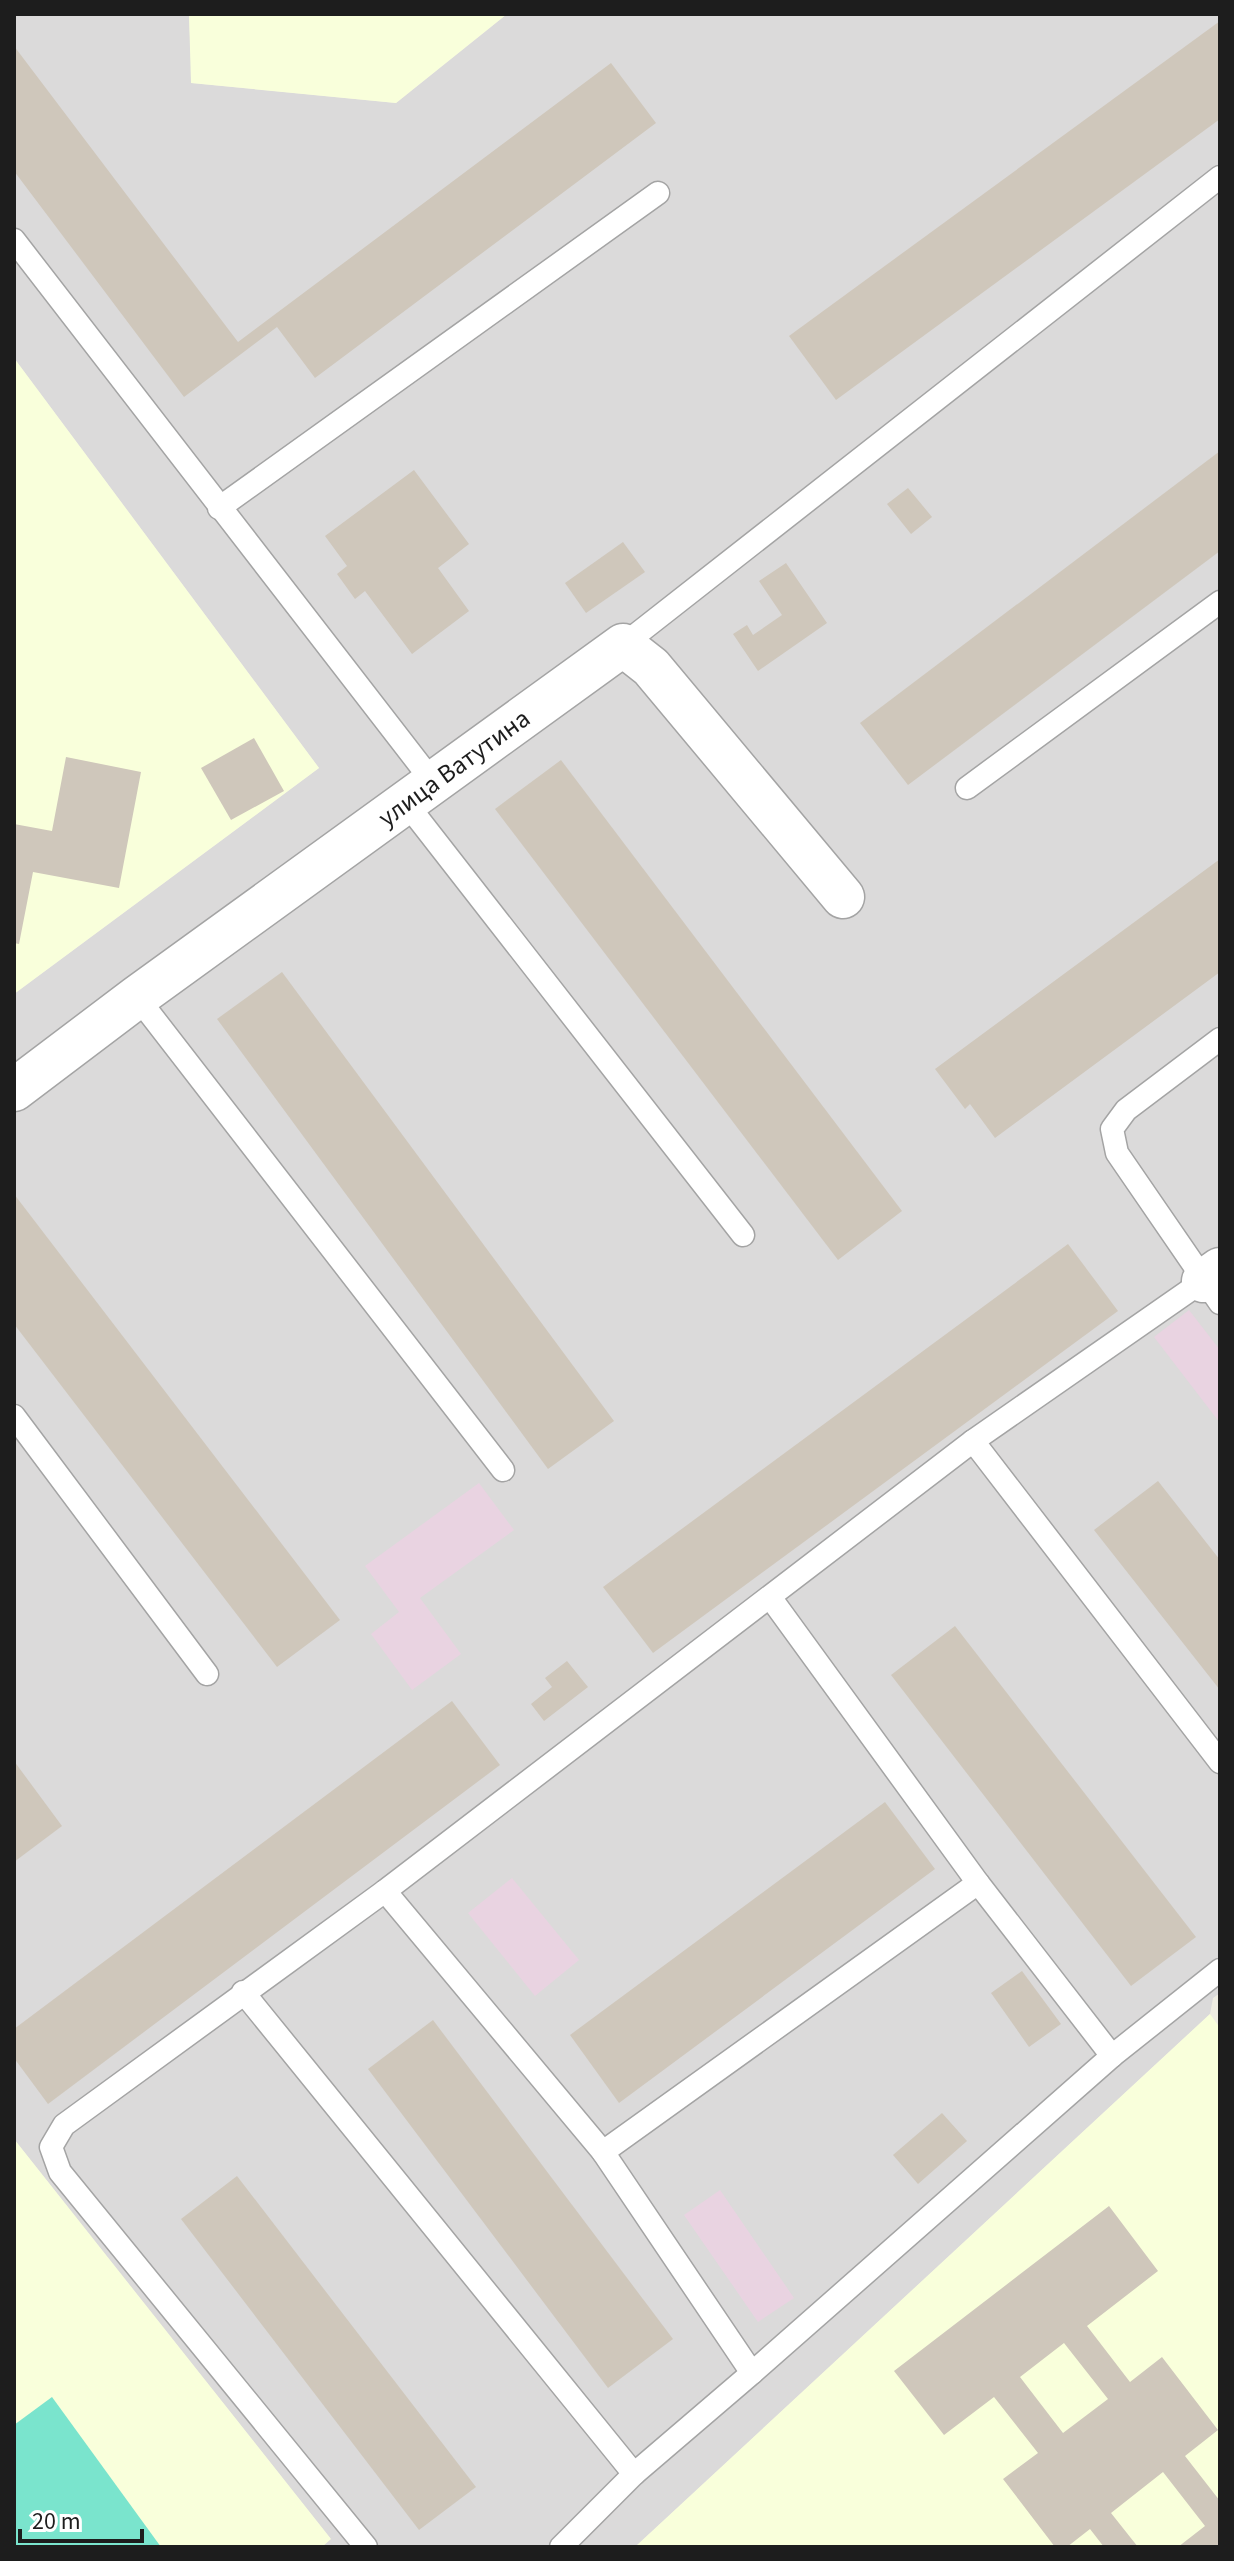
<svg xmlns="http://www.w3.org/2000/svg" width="1234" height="2561" font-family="'Source Sans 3',sans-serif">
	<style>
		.residential { fill: #dbdada }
		.industrial { fill: #e9d3e1 }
		.education { fill: #f9ffdb }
		.pitch { fill: #7ae4cd }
		.building { fill: #cfc7bb; fill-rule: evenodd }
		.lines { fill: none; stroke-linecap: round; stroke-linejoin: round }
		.service-casing { stroke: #a4a4a4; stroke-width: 25 }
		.minor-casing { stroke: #a4a4a4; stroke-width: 45 }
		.service { stroke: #fff; stroke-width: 22 }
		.minor { stroke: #fff; stroke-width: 42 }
		.labels { text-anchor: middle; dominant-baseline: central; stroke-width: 6; stroke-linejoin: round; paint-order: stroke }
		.street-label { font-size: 26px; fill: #1d1d1d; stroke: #fff }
	</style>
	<rect width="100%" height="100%" fill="#efede2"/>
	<polygon class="residential" points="14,14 189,14 192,83 396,103 507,14 1220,14 1220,1993 1213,1998 1210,2014 635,2547 322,2547 330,2538 14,2139 14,994 319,768 14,358"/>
	<g class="industrial">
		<polygon points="1189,1310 1220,1350 1220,1423 1154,1337"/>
		<polygon points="479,1483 514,1530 420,1598 461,1654 412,1690 371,1634 399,1612 365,1566"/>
		<polygon points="512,1878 579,1960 535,1996 468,1913"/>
		<polygon points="720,2190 794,2298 758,2322 684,2215"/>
	</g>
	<g class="education">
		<polygon points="189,14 507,14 396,103 191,83"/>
		<polygon points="14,358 319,768 14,994"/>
		<polygon points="1210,2014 1220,2028 1220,2547 635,2547"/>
		<polygon points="14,2139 331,2539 322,2547 14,2547"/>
	</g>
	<polygon class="pitch" points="52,2397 161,2547 14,2547 14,2425"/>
	<g class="building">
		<polygon points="1220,21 1220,119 836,400 789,336"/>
		<polygon points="14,46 238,342 611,63 656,123 315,378 277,327 184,397 14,171"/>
		<polygon points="1220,451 1220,551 908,785 860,723"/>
		<polygon points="414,470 469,544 438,568 469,611 412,654 365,591 355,599 337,574 347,566 325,536"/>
		<polygon points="908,488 932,517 911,534 887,504"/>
		<polygon points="623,542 645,572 586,613 565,583"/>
		<polygon points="786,563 827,623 758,671 733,634 747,625 753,635 782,615 759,581"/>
		<polygon points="254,738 284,791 231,820 201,768"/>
		<polygon points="66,757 141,772 119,888 33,872 19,944 14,943 14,824 52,831"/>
		<polygon points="561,760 902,1211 838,1260 495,809"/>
		<polygon points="1220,859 1220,972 995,1138 970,1104 965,1109 935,1069"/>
		<polygon points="282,972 614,1421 548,1469 217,1019"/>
		<polygon points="14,1194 340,1620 277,1667 14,1324"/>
		<polygon points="1068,1244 1118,1311 653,1653 603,1587"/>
		<polygon points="1158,1481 1220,1560 1220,1690 1094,1530"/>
		<polygon points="955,1626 1196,1937 1131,1986 891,1675"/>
		<polygon points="567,1661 588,1687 544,1721 531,1704 552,1687 545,1678"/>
		<polygon points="452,1701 500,1765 48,2104 14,2058 14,2029"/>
		<polygon points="14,1761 62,1826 14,1862"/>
		<polygon points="885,1802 935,1869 619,2103 570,2035"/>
		<polygon points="1022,1971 1061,2024 1029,2047 991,1993"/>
		<polygon points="433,2020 673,2339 608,2388 368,2069"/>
		<polygon points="942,2113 967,2141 918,2184 893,2155"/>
		<polygon points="237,2176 476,2487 419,2530 181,2219"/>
		<path d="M 1109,2206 L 1158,2271 L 1087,2326 L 1130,2382 L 1162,2357 L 1218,2430 L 1185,2456 L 1220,2501 L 1220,2547 L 1178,2547 L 1205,2526 L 1163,2472 L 1111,2513 L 1138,2547 L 1104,2547 L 1090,2529 L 1067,2547 L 1055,2547 L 1003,2479 L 1038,2453 L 994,2397 L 944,2435 L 894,2371 ZM 1064,2343 L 1108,2399 L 1063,2433 L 1020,2377 Z"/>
	</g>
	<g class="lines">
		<defs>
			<g id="service">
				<polyline points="14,240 433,782"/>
				<polyline points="219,508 658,193"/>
				<polyline points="623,645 1220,177"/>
				<polyline points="967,788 1220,602"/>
				<polyline points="406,803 743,1235"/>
				<polyline points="137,997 503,1470"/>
				<polyline points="1220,1039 1126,1110 1112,1129 1117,1153 1220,1303"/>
				<polyline points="14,1416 207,1674"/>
				<polyline points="973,1441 1220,1762"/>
				<polyline points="770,1597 978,1883 1112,2056"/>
				<polyline points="385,1891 603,2152 752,2373"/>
				<polyline points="243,1992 634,2474"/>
				<polyline points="603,2152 978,1883"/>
				<polyline points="366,2547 60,2172 51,2147 64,2125 385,1891 973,1441 1203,1281"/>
				<polyline points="561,2547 634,2474 752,2373 1112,2056 1220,1970"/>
			</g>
			<g id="minor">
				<polyline points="14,1090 137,997 623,645 651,667 843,897"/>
				<polyline points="1203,1281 1220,1269"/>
			</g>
		</defs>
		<use href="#service" class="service-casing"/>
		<use href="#minor" class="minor-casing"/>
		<use href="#service" class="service"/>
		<use href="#minor" class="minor"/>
	</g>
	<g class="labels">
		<g class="street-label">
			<text transform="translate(454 768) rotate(-36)">улица Ватутина</text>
		</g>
	</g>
	<rect width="1234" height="2561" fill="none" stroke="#1d1d1d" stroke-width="32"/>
	<path d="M20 2529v12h122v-12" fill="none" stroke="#1d1d1d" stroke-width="4"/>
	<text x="32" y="2529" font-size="24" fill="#1d1d1d" stroke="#ffffff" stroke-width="6" paint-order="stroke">20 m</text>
</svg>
